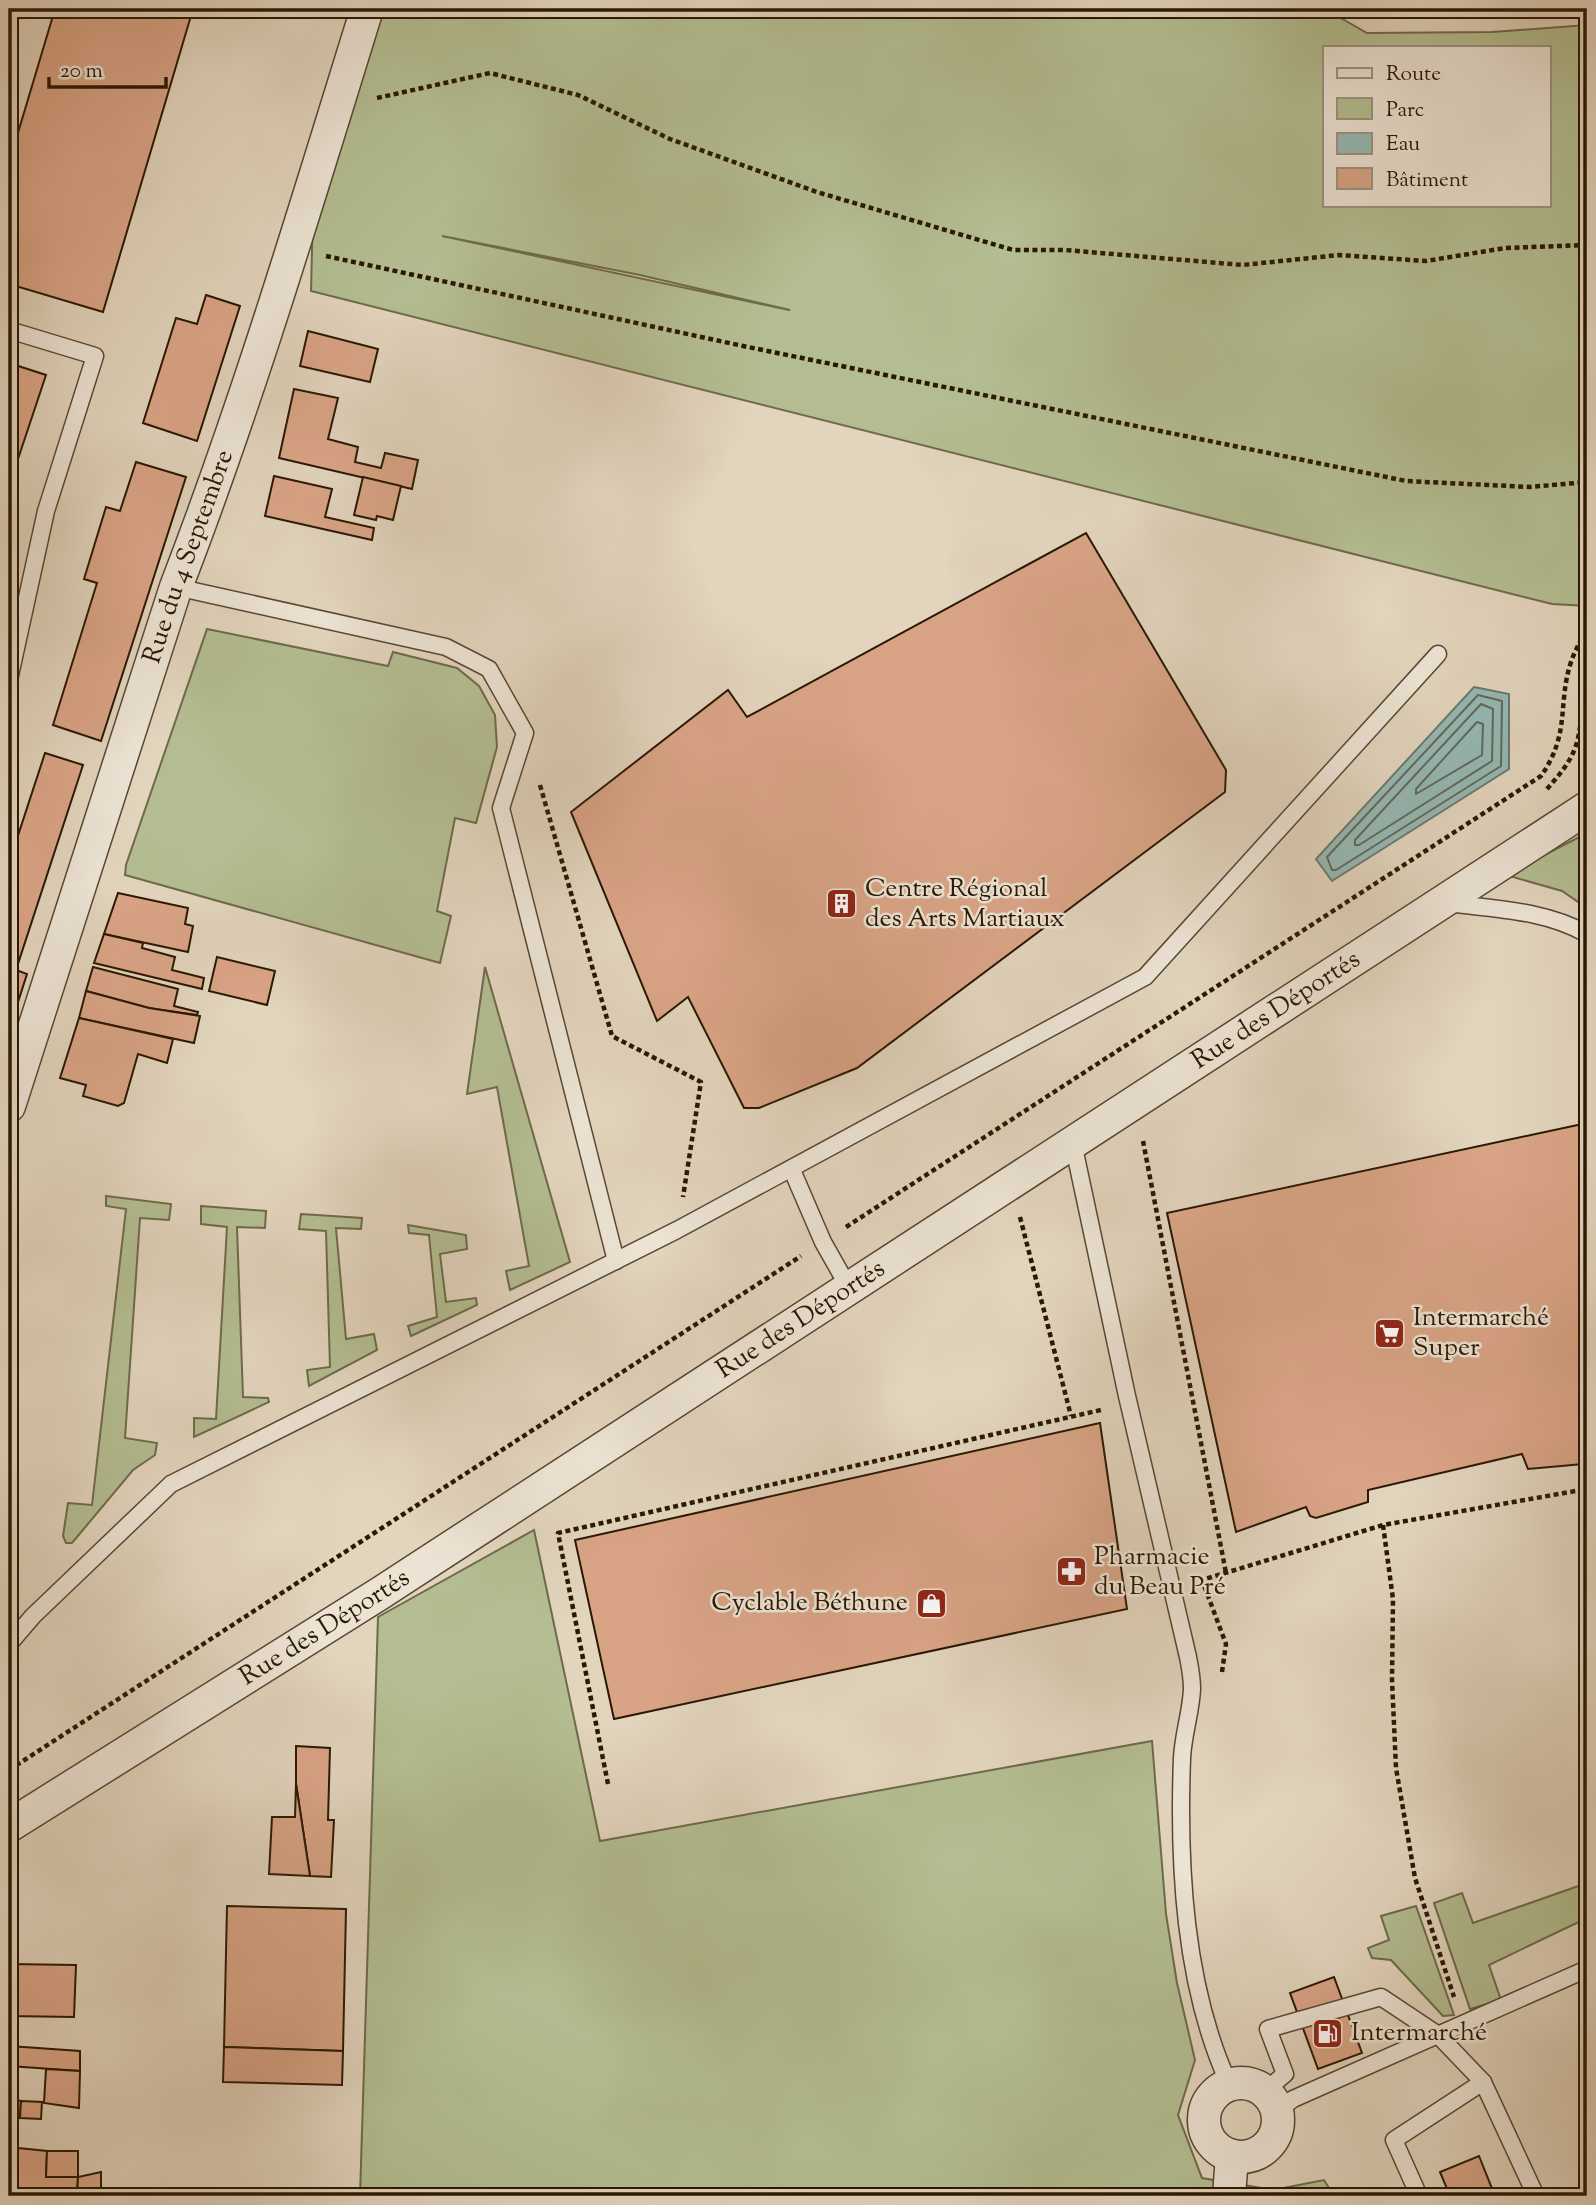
<svg xmlns="http://www.w3.org/2000/svg" width="1596" height="2205" font-family="'Sorts Mill Goudy',serif">
	<style>
		.green { fill: #b3bd91; stroke: #6e6a4a; stroke-width: 2; fill-rule: evenodd }
		.water { fill: #95b8b4; stroke: #6a786d; stroke-width: 2 }
		.lines { fill: none; stroke-linecap: round; stroke-linejoin: round }
		.shore { stroke: #60685c; stroke-width: 2 }
		.building { fill: #d9a486; stroke: #2a1803; stroke-width: 2 }
		.service-casing { stroke: #584732; stroke-width: 19 }
		.minor-casing { stroke: #584732; stroke-width: 35 }
		.path { stroke: #2a1803; stroke-width: 4.5; stroke-dasharray: 5 3.5; stroke-linecap: butt }
		.service { stroke: #ece3d4; stroke-width: 16 }
		.minor { stroke: #ece3d4; stroke-width: 32 }
		.labels { text-anchor: middle; dominant-baseline: central; stroke-width: 5; stroke-linejoin: round; paint-order: stroke }
		.street-label { font-size: 26px; fill: #2a1803; stroke: #ece3d4 }
		.poi-label { font-size: 26px; fill: #2a1803; stroke: #ece3d4; text-anchor: start }
	</style>
	<rect width="100%" height="100%" fill="#e2d4bd"/>
	<filter id="stains"><feTurbulence type="fractalNoise" baseFrequency=".00286" numOctaves="4"/><feColorMatrix values="0 0 0 0 .2 0 0 0 0 .09 0 0 0 0 .02 0 0 0 .5 -.17"/></filter>
	<radialGradient id="worn" r=".72"><stop offset=".6" stop-color="#630" stop-opacity="0"/><stop offset="1" stop-color="#630" stop-opacity=".3"/></radialGradient>
	<g class="green">
		<path d="M 367,9 L 1325,9 L 1367,33 L 1492,32 L 1587,25 L 1587,606 L 1552,604 L 311,291 L 313,209 ZM 1325,47 L 1549,47 L 1549,205 L 1325,205 ZM 442,236 L 640,275 L 790,310 L 789,310 Z"/>
		<polygon points="207,629 388,666 393,652 457,668 479,686 495,715 497,747 476,823 455,818 437,911 451,916 440,963 125,875 126,865"/>
		<polygon points="1587,833 1587,908 1562,891 1506,875"/>
		<polygon points="485,967 570,1262 510,1290 506,1271 529,1266 497,1087 467,1094"/>
		<polygon points="106,1196 171,1204 169,1220 140,1218 125,1438 157,1443 155,1455 133,1470 72,1543 66,1543 63,1536 68,1503 92,1505 126,1209 106,1206"/>
		<polygon points="201,1206 266,1211 265,1228 237,1227 243,1397 268,1398 269,1402 194,1437 194,1418 216,1419 227,1227 201,1224"/>
		<polygon points="301,1214 362,1218 361,1229 336,1228 346,1339 374,1334 377,1350 309,1386 307,1370 330,1367 326,1231 299,1229"/>
		<polygon points="408,1225 466,1235 467,1249 440,1254 446,1302 476,1298 477,1305 411,1336 408,1326 437,1317 429,1235 409,1233"/>
		<polygon points="534,1530 600,1841 1152,1741 1166,1914 1177,1983 1195,2060 1178,2115 1202,2178 1273,2190 1324,2180 1334,2196 360,2196 378,1617"/>
		<polygon points="1587,1883 1587,1918 1489,1965 1501,2000 1470,2009 1434,1903 1462,1893 1473,1923"/>
		<polygon points="1416,1906 1454,2015 1443,2016 1391,1960 1372,1958 1368,1948 1389,1940 1381,1916"/>
	</g>
	<polygon class="water" points="1474,687 1509,694 1509,769 1332,881 1316,859"/>
	<g class="lines">
		<g class="shore">
			<polygon points="1478,695 1502,701 1501,766 1336,870 1332,870 1327,857"/>
			<polygon points="1481,704 1493,709 1492,761 1359,845 1355,845 1355,840"/>
			<polygon points="1477,722 1483,724 1482,755 1416,794 1416,789"/>
		</g>
	</g>
	<g class="building">
		<polygon points="55,9 193,9 103,312 9,284 9,163"/>
		<polygon points="206,295 240,306 197,441 143,423 176,318 197,324"/>
		<polygon points="308,331 378,349 370,382 300,366"/>
		<polygon points="9,363 46,375 9,486"/>
		<polygon points="294,389 338,398 328,439 358,447 355,462 381,468 385,453 418,460 412,489 279,458"/>
		<polygon points="136,462 186,477 101,741 53,725 97,583 84,579 106,507 120,511"/>
		<polygon points="274,476 332,489 325,517 374,528 372,540 265,516"/>
		<polygon points="363,477 401,486 393,520 377,516 376,520 354,515"/>
		<polygon points="1086,533 1226,770 1225,792 857,1068 759,1108 744,1108 688,997 657,1021 571,812 728,690 747,717"/>
		<polygon points="45,753 83,765 16,970 27,974 9,1030 9,863"/>
		<polygon points="118,893 188,908 185,924 193,926 188,952 104,934"/>
		<polygon points="104,934 143,943 142,948 175,957 172,970 204,978 202,989 94,963"/>
		<polygon points="217,957 275,971 267,1005 209,991"/>
		<polygon points="93,967 178,989 174,1006 198,1012 197,1015 149,1008 86,991"/>
		<polygon points="86,991 149,1008 200,1016 194,1043 79,1018"/>
		<polygon points="79,1018 173,1039 167,1063 138,1054 124,1103 118,1106 83,1096 86,1085 60,1078"/>
		<polygon points="1587,1123 1587,1452 1583,1464 1528,1469 1522,1454 1368,1490 1368,1502 1316,1518 1310,1516 1306,1507 1236,1532 1167,1213"/>
		<polygon points="1100,1423 1127,1609 614,1719 575,1540"/>
		<polygon points="296,1746 330,1748 328,1820 334,1820 331,1877 310,1876 296,1784"/>
		<polygon points="296,1784 310,1876 269,1874 272,1817 295,1817"/>
		<polygon points="227,1906 346,1909 343,2051 224,2047"/>
		<polygon points="9,1964 76,1965 74,2017 9,2016"/>
		<polygon points="1334,1977 1362,2053 1318,2069 1290,1993"/>
		<polygon points="9,2046 80,2051 80,2071 9,2066"/>
		<polygon points="224,2047 343,2051 342,2085 223,2082"/>
		<polygon points="46,2069 80,2071 79,2108 44,2103"/>
		<polygon points="9,2100 21,2101 20,2118 9,2118"/>
		<polygon points="21,2101 42,2102 41,2119 20,2118"/>
		<polygon points="18,2148 47,2151 46,2177 78,2177 77,2196 15,2196"/>
		<polygon points="9,2151 18,2153 15,2196 9,2196"/>
		<polygon points="47,2151 78,2151 78,2177 46,2177"/>
		<polygon points="1479,2156 1495,2196 1450,2196 1440,2172"/>
		<polygon points="101,2172 101,2196 77,2196 78,2177"/>
	</g>
	<g class="lines">
		<defs>
			<g id="service">
				<polyline points="9,330 95,356 46,511 9,680"/>
				<polyline points="176,587 446,647 489,669 525,733 501,808 616,1261"/>
				<path d="M 1447,903 C 1494,909 1545,910 1587,934"/>
				<path d="M 1073,1143 L 1127,1396 L 1188,1657 C 1190,1667 1192,1678 1192,1689 C 1191,1712 1183,1735 1182,1758 C 1178,1865 1184,1986 1229,2084"/>
				<polyline points="792,1170 823,1242 849,1288"/>
				<polyline points="9,1644 33,1616 171,1484 677,1230 1145,977 1438,654"/>
				<polyline points="1265,2091 1285,2074 1268,2029 1381,1997 1438,2035 1483,2082 1536,2196"/>
				<polyline points="1277,2111 1293,2099 1587,1969"/>
				<polyline points="1419,2196 1394,2140 1483,2082"/>
			</g>
			<g id="minor">
				<path id="s1" d="M 9,1106 L 176,587 C 249,398 307,202 367,9"/>
				<path id="s2" d="M 9,1826 L 379,1594 L 1587,808"/>
				<circle cx="1241" cy="2120" r="37"/>
				<polyline points="1229,2196 1232,2156"/>
			</g>
		</defs>
		<use href="#service" class="service-casing"/>
		<use href="#minor" class="minor-casing"/>
		<g class="path">
			<polyline points="9,35 17,9"/>
			<polyline points="377,98 490,73 578,95 670,139 817,192 1013,250 1065,250 1243,265 1339,255 1426,261 1505,248 1587,245"/>
			<polyline points="326,256 743,346 1406,481 1530,487 1587,482"/>
			<polyline points="540,785 612,1036 701,1082 683,1197"/>
			<path d="M 1547,789 C 1559,775 1572,761 1577,742 C 1584,717 1581,687 1587,659"/>
			<polyline points="1143,1141 1226,1573"/>
			<polyline points="1020,1217 1071,1416"/>
			<path d="M 846,1227 L 1541,776 C 1571,733 1557,705 1571,662 C 1575,650 1582,639 1587,627"/>
			<polyline points="1583,1489 1587,1510"/>
			<polyline points="1383,1525 1393,1599 1392,1680 1396,1768 1415,1878 1454,1997"/>
			<polyline points="1222,1672 1226,1644 1202,1580 1383,1525 1587,1489"/>
			<polyline points="9,1770 801,1256"/>
			<polyline points="608,1784 558,1533 1101,1410"/>
		</g>
		<use href="#service" class="service"/>
		<use href="#minor" class="minor"/>
	</g>
	<defs>
		<symbol id="building-square" viewBox="-11 -11 22 22"><rect x="-9" y="-9" width="18" height="18" rx="4" fill="#8f2418" stroke="#ece3d4"/><path d="M-4-6H4V6H1V3H-1V6H-4ZM-2.5-4.3h1.7v1.8h-1.7ZM.8-4.3h1.7v1.8H.8ZM-2.5-1h1.7V.8h-1.7ZM.8-1h1.7V.8H.8Z" fill="#fff"/></symbol>
		<symbol id="supermarket-square" viewBox="-11 -11 22 22"><rect x="-9" y="-9" width="18" height="18" rx="4" fill="#8f2418" stroke="#ece3d4"/><path d="M-6-5.5h2.5l.6 2H6L4.5 2H-2.5L-4.4-4H-6ZM-1.5 3.2a1.3 1.3 0 1 0 .1 0ZM3 3.2a1.3 1.3 0 1 0 .1 0Z" fill="#fff"/></symbol>
		<symbol id="pharmacy-square" viewBox="-11 -11 22 22"><rect x="-9" y="-9" width="18" height="18" rx="4" fill="#8f2418" stroke="#ece3d4"/><path d="M-2-6h4v4h4v4h-4v4h-4v-4h-4v-4h4Z" fill="#fff"/></symbol>
		<symbol id="shop-square" viewBox="-11 -11 22 22"><rect x="-9" y="-9" width="18" height="18" rx="4" fill="#8f2418" stroke="#ece3d4"/><path d="M-5-2.5h2.3a2.7 3.5 0 0 1 5.4 0H5L5.5 6h-11ZM-1.5-2.5h3a1.5 2.3 0 0 0-3 0Z" fill="#fff"/></symbol>
		<symbol id="fuel-square" viewBox="-11 -11 22 22"><rect x="-9" y="-9" width="18" height="18" rx="4" fill="#8f2418" stroke="#ece3d4"/><path d="M-5.5-6h7V0h2V4h1.3V-2.5L3-4.5l.8-.8L6-3V5H2.5V1h-1V6h-7ZM-4.2-4.7v3.2H.2V-4.7Z" fill="#fff"/></symbol>
	</defs>
	<g fill-rule="evenodd">
		<use href="#building-square" x="824" y="886" width="35" height="35"/>
		<use href="#supermarket-square" x="1372" y="1316" width="35" height="35"/>
		<use href="#pharmacy-square" x="1054" y="1554" width="35" height="35"/>
		<use href="#shop-square" x="914" y="1586" width="35" height="35"/>
		<use href="#fuel-square" x="1310" y="2016" width="35" height="35"/>
	</g>
	<g class="labels">
		<g class="street-label">
			<text stroke="none"><textPath href="#s1" startOffset="578">Rue du 4 Septembre</textPath></text>
			<text stroke="none"><textPath href="#s2" startOffset="1507">Rue des Déportés</textPath></text>
			<text stroke="none"><textPath href="#s2" startOffset="940">Rue des Déportés</textPath></text>
			<text stroke="none"><textPath href="#s2" startOffset="373">Rue des Déportés</textPath></text>
		</g>
		<g class="poi-label">
			<text x="865" y="889">Centre Régional<tspan x="865" dy="30">des Arts Martiaux</tspan></text>
			<text x="1413" y="1318">Intermarché<tspan x="1413" dy="30">Super</tspan></text>
			<text x="1094" y="1557">Pharmacie<tspan x="1094" dy="30">du Beau Pré</tspan></text>
			<text x="908" y="1603" text-anchor="end">Cyclable Béthune</text>
			<text x="1351" y="2033">Intermarché</text>
		</g>
	</g>
	<rect width="1596" height="2205" fill="none" stroke="#e2d4bd" stroke-width="35"/>
	<rect x="10" y="10" width="1575" height="2184" fill="none" stroke="#2a1803" stroke-width="3.5"/>
	<rect x="18" y="18" width="1561" height="2170" fill="none" stroke="#2a1803" stroke-width="2"/>
	<rect x="1323" y="46" width="228" height="161" fill="#ece3d4" stroke="#9e9280" stroke-width="2"/>
	<rect x="1337" y="68" width="35" height="10" fill="#ece3d4" stroke="#9e9280" stroke-width="2"/>
	<text x="1386" y="80" font-size="21" fill="#2a1803">Route</text>
	<rect x="1337" y="98" width="35" height="21" fill="#b3bd91" stroke="#9e9280" stroke-width="2"/>
	<text x="1386" y="116" font-size="21" fill="#2a1803">Parc</text>
	<rect x="1337" y="133" width="35" height="21" fill="#95b8b4" stroke="#9e9280" stroke-width="2"/>
	<text x="1386" y="150" font-size="21" fill="#2a1803">Eau</text>
	<rect x="1337" y="168" width="35" height="21" fill="#d9a486" stroke="#9e9280" stroke-width="2"/>
	<text x="1386" y="186" font-size="21" fill="#2a1803">Bâtiment</text>
	<path d="M49 77v10h117v-10" fill="none" stroke="#2a1803" stroke-width="3.5"/>
	<text x="60" y="77" font-size="21" fill="#2a1803" stroke="#ece3d4" stroke-width="5" paint-order="stroke">20 m</text>
	<rect width="100%" height="100%" filter="url(#stains)"/>
	<rect width="100%" height="100%" fill="url(#worn)"/>
</svg>
